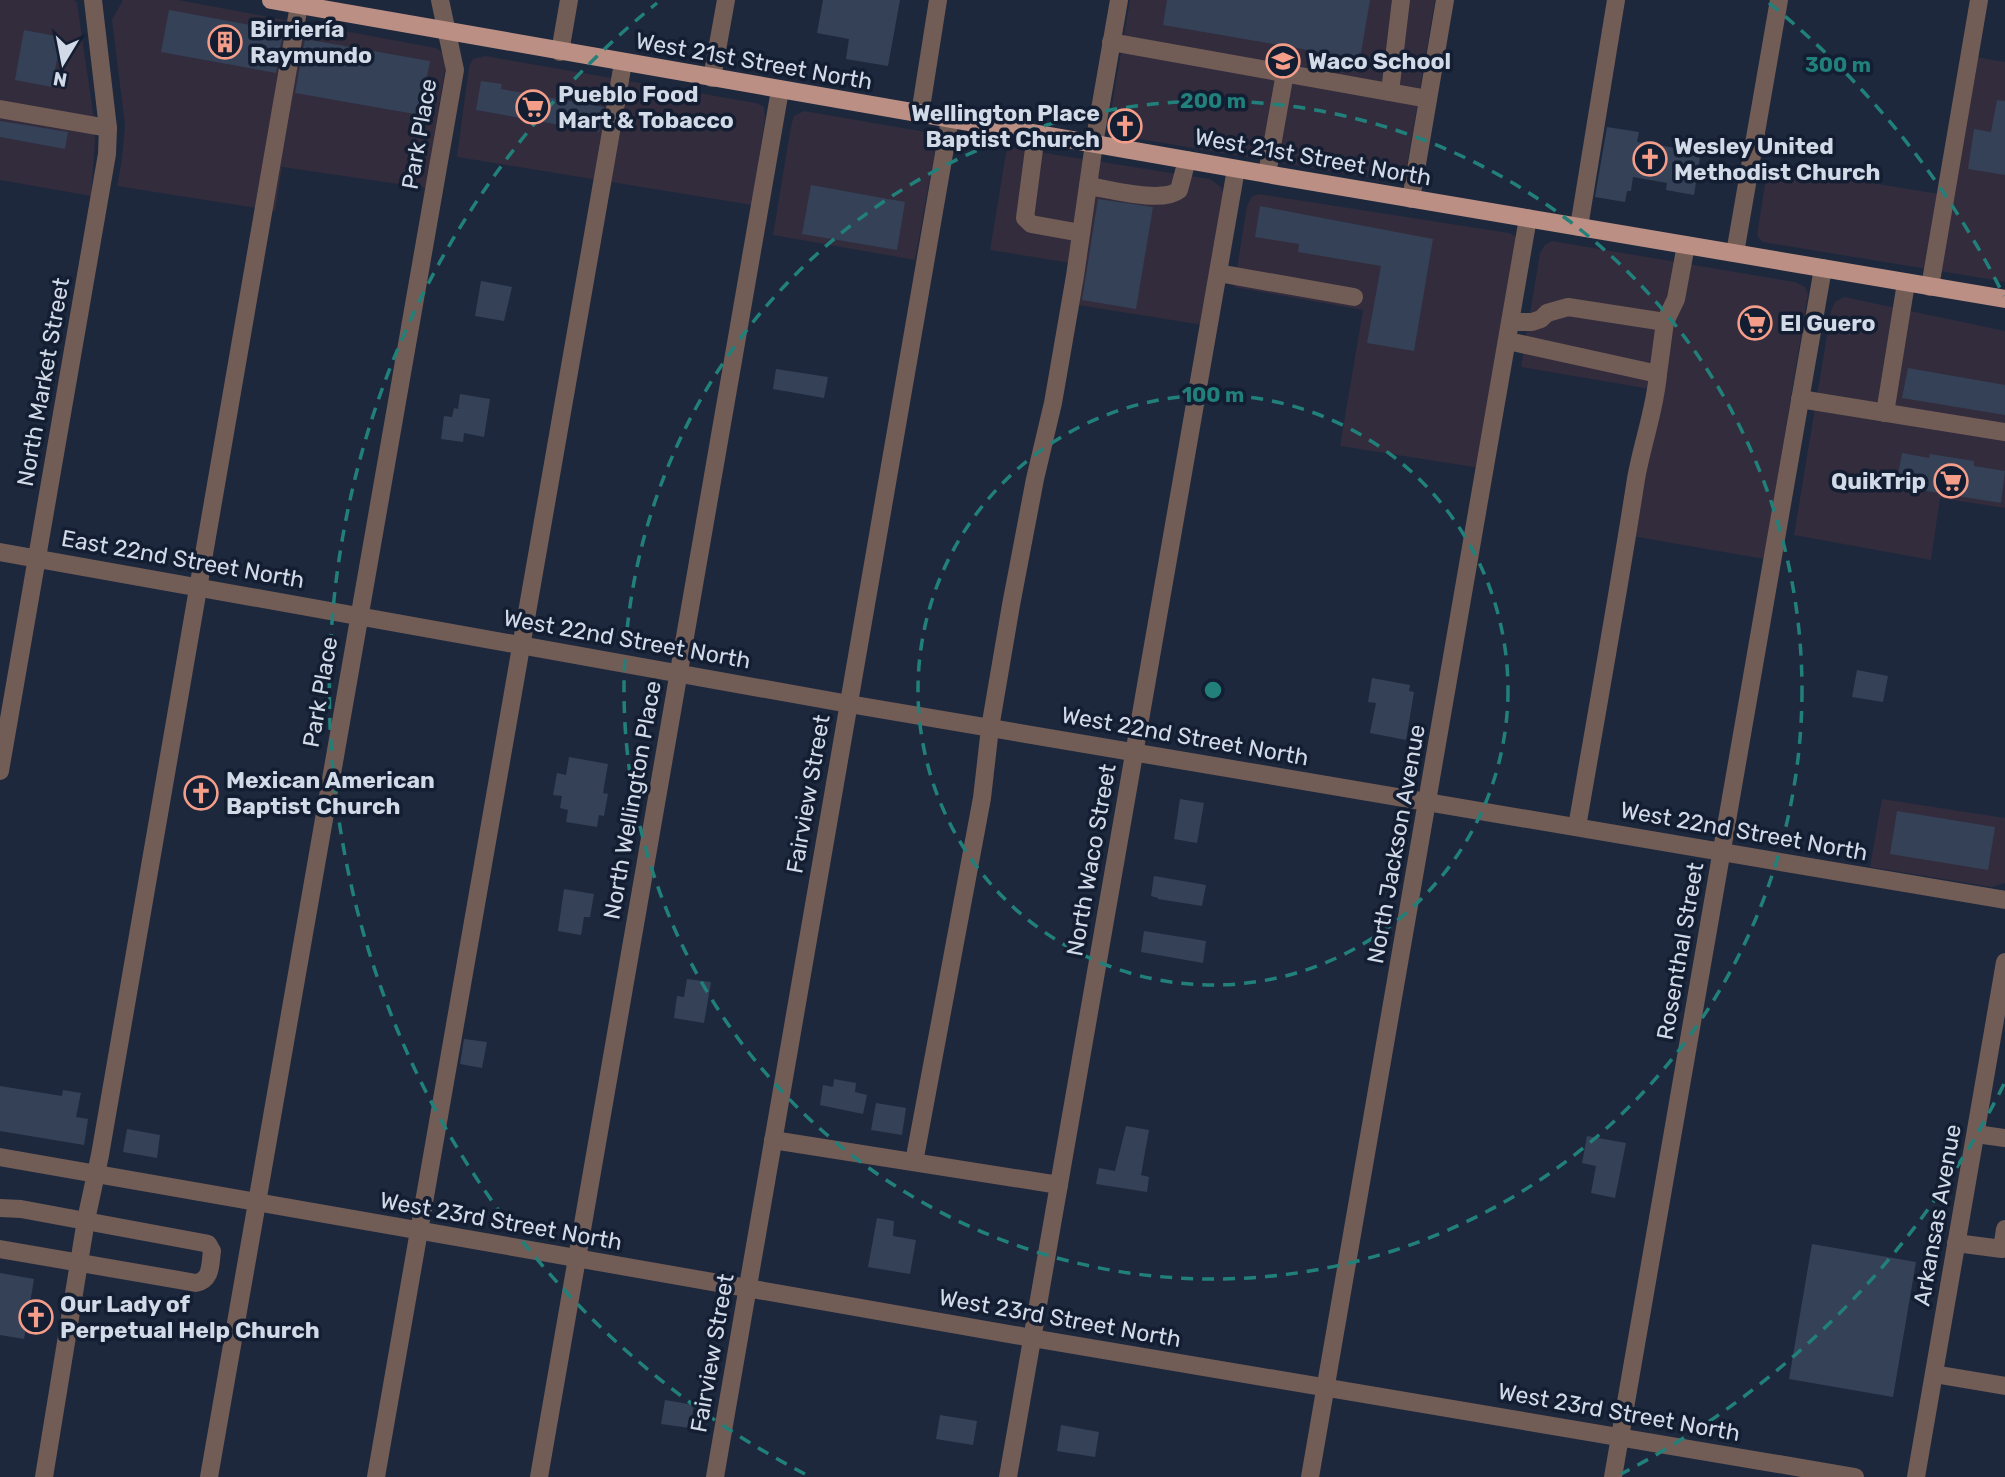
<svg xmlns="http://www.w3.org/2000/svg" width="2005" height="1477" font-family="Rubik,sans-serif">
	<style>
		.commercial { fill: #322c3d }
		.building { fill: #354157 }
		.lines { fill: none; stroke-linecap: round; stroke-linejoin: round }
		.minor { stroke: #725c56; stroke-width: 18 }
		.major { stroke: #bb8f83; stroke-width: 18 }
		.ring { fill: none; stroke: #22807a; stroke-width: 3.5; stroke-dasharray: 12 9 }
		.labels { text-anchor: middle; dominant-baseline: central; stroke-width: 7; stroke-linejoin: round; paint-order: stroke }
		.poi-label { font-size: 23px; font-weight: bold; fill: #d2dae8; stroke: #131e32; text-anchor: start }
		.street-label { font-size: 23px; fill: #d2dae8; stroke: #131e32 }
		.centre { fill: #22807a; stroke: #131e32; stroke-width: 3.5 }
		.ring-label { font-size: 21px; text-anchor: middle; font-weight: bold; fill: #22807a; stroke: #131e32; stroke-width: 7; stroke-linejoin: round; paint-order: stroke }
	</style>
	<rect width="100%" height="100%" fill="#1d283d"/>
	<g class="commercial">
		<polygon points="0,0 74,0 77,3 94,119 0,103"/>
		<polygon points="123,0 178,0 436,48 443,53 446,63 426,188 282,167 275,211 117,186 122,159 125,125 112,20"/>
		<polygon points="1130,0 1435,0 1407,166 1397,176 1382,180 1128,137 1112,130 1110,116"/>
		<polygon points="485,56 756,103 764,107 765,118 752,205 457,157 469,67 473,59"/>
		<polygon points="1976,57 2005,62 2005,282 1940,271"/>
		<polygon points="804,111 926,132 933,138 936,145 915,260 773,235 791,126 794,116"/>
		<polygon points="0,114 94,133 95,140 91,196 0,180"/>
		<polygon points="1007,147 1210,179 1221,187 1224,195 1203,325 1065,303 1071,263 990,250"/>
		<polygon points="1768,166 1939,194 1927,269 1762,242 1757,235"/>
		<polygon points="1259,194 1509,233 1516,237 1517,245 1480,468 1340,446 1363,310 1234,287 1247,206 1252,196"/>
		<polygon points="1552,241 1795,282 1805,287 1808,294 1764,559 1626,535 1650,389 1521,367 1540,253 1545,245"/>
		<polygon points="1844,297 2005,331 2005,508 1940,498 1931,560 1794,535 1831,311 1835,302"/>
		<polygon points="1882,799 2005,818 2005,883 1992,887 1870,867"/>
	</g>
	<g class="building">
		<polygon points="823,0 900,0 888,66 846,59 849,39 817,33"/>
		<polygon points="1167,0 1370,0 1360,59 1163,25"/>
		<polygon points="169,10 283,31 276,73 161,52"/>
		<polygon points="24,30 61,37 52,87 15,80"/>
		<polygon points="305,39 430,61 420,115 295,93"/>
		<polygon points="481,81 502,84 501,89 604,107 599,132 476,110"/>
		<polygon points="1997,100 2005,101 2005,175 1968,169 1974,129 1991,132"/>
		<polygon points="0,121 68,132 65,149 0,137"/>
		<polygon points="1607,127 1639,132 1637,142 1676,148 1677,140 1702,145 1694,195 1666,190 1667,183 1633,177 1631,191 1627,191 1625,202 1595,197"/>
		<polygon points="811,185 905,202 897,250 802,234"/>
		<polygon points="1098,199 1153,207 1136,309 1082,300"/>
		<polygon points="1260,206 1433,239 1414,351 1367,343 1381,266 1298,252 1299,244 1255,237"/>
		<polygon points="481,281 512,287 504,321 475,316"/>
		<polygon points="1908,368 2005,385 2005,415 1902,398"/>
		<polygon points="776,369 828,377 824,398 773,389"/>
		<polygon points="460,394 490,399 484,437 464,433 463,442 441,439 444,416 452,417 454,408 458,409"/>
		<polygon points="1902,453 1929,458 1930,454 1974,461 1974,466 2005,471 2001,503 1896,486"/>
		<polygon points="1857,670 1888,676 1883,702 1852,697"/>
		<polygon points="1372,678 1410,685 1409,691 1414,692 1406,740 1370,733 1376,703 1368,702"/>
		<polygon points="569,757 608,764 603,793 608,794 604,816 599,815 597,827 566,822 568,810 560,808 562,796 553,795 557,773 566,775"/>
		<polygon points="1180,799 1204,803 1197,843 1174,839"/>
		<polygon points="1897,811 1995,827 1988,870 1890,854"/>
		<polygon points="1154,876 1206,885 1202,906 1158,899 1158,898 1151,896"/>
		<polygon points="564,889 594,894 590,917 584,917 581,935 558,931"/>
		<polygon points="1144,931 1206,941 1203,963 1141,952"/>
		<polygon points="687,979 711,982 704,1023 674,1018 677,996 684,997"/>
		<polygon points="464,1039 487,1042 482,1068 460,1064"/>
		<polygon points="834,1079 856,1083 855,1092 867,1095 863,1114 820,1105 823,1085 833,1087"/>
		<polygon points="0,1086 62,1096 63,1090 81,1093 76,1117 88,1119 84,1145 0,1131"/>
		<polygon points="876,1103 906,1108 902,1135 871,1130"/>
		<polygon points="1126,1126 1149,1130 1141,1175 1149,1177 1147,1192 1096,1184 1099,1168 1115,1171"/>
		<polygon points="127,1129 160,1135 157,1158 123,1152"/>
		<polygon points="1587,1136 1626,1143 1615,1198 1591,1193 1596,1166 1582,1163"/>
		<polygon points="877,1218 894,1221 893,1236 916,1240 910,1274 868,1267"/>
		<polygon points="1812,1244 1916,1262 1893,1397 1789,1379"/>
		<polygon points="0,1273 34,1279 24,1339 0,1335"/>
		<polygon points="665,1400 694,1405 690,1428 661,1424"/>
		<polygon points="940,1415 977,1421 973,1445 936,1439"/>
		<polygon points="1061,1425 1099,1432 1095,1457 1057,1451"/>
	</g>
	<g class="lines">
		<g class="minor">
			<polyline points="1111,42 1428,99"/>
			<polyline points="560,52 569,0"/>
			<polyline points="712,78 726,0"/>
			<polyline points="1390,92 1401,0"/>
			<polyline points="0,109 108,128"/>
			<polyline points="920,114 938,0"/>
			<polyline points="1036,134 1025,218 1031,224 1081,233"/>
			<polyline points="1267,174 1285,73"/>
			<path d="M 1088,186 C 1109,189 1162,204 1179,190 L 1187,160"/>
			<polyline points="1411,199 1445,0"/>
			<polyline points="1579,227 1616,0"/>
			<polyline points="1735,253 1779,0"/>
			<polyline points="1218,273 1354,297"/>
			<polyline points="1930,287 1979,0"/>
			<polyline points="1511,322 1532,322 1541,319 1547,313 1568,307 1665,322"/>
			<polyline points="1508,341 1658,374 1665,322 1676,299 1686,245"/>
			<polyline points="1800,399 2005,432"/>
			<polyline points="1885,413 1906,283"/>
			<polyline points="0,552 849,704 2005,900"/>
			<polyline points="0,771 107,154 108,128 93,0"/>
			<path d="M 1577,827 C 1597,711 1618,595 1636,479 C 1642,444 1655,410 1658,374"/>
			<polyline points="1976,1134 2005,1138"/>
			<polyline points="773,1140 1059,1185"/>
			<polyline points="0,1157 1032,1338 1855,1477"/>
			<polyline points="914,1162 982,798 990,728 1011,605 1035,479 1053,403 1075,276 1094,144 1119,0"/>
			<path d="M 0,1208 L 21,1209 L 204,1243 L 208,1244 L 212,1251 C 210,1264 212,1280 196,1283 L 0,1249"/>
			<polyline points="1956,1243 2002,1249 2005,1229"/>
			<polyline points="1934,1374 2005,1386"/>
			<polyline points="44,1477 86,1220 100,1155 299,5"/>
			<polyline points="209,1477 455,70 440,0"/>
			<polyline points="376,1477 623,63"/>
			<polyline points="539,1477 780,90"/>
			<polyline points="715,1477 950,119"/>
			<polyline points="1008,1477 1236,169"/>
			<polyline points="1310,1477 1528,218"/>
			<polyline points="1613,1477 1823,268"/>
			<polyline points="1916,1477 2005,962"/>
		</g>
		<polyline class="major" points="271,0 1267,174 2005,299"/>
	</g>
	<g class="ring">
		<circle cx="1213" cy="690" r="295"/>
		<circle cx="1213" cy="690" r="589"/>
		<path d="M2004 1084A884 884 0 0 1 1621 1474M805 1474A884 884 0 0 1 657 3M1769 3A884 884 0 0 1 2004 296"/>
	</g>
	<defs>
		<symbol id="building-ring" viewBox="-11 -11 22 22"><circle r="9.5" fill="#131e32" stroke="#f49e8a" stroke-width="1.5"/><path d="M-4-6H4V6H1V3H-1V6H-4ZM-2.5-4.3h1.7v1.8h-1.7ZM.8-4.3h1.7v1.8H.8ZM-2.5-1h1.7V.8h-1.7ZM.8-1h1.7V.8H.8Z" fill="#f49e8a"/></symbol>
		<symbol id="school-ring" viewBox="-11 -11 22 22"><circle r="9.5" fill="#131e32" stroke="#f49e8a" stroke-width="1.5"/><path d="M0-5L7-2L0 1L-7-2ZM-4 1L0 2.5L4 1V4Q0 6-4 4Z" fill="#f49e8a"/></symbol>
		<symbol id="supermarket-ring" viewBox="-11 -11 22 22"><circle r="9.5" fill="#131e32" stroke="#f49e8a" stroke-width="1.5"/><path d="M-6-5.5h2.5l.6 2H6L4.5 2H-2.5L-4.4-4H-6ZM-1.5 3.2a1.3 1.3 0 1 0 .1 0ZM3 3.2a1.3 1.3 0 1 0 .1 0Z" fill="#f49e8a"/></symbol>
		<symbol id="church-ring" viewBox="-11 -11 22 22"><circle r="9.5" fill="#131e32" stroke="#f49e8a" stroke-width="1.5"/><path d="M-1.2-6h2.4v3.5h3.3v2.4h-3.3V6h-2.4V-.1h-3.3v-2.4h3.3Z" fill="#f49e8a"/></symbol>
	</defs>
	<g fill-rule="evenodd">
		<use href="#building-ring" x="206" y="23" width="38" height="38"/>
		<use href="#school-ring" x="1264" y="42" width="38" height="38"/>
		<use href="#supermarket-ring" x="514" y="88" width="38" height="38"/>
		<use href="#church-ring" x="1106" y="107" width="38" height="38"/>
		<use href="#church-ring" x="1631" y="140" width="38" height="38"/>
		<use href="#supermarket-ring" x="1736" y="304" width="38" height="38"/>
		<use href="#supermarket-ring" x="1932" y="462" width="38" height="38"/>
		<use href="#church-ring" x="182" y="774" width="38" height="38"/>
		<use href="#church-ring" x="17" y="1298" width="38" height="38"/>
	</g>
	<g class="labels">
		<g class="poi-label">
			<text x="250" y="29">Birriería<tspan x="250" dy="26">Raymundo</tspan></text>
			<text x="1308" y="61">Waco School</text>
			<text x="558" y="94">Pueblo Food<tspan x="558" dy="26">Mart &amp; Tobacco</tspan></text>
			<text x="1100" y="113" text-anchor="end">Wellington Place<tspan x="1100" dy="26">Baptist Church</tspan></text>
			<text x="1674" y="146">Wesley United<tspan x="1674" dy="26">Methodist Church</tspan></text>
			<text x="1780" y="323">El Guero</text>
			<text x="1926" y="481" text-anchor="end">QuikTrip</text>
			<text x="226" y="780">Mexican American<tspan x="226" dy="26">Baptist Church</tspan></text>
			<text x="60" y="1304">Our Lady of<tspan x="60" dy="26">Perpetual Help Church</tspan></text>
		</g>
		<g class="street-label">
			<text transform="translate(754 61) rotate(10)">West 21st Street North</text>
			<text transform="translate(419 134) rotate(-80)">Park Place</text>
			<text transform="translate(1313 157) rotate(10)">West 21st Street North</text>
			<text transform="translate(43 382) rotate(-80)">North Market Street</text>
			<text transform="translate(183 559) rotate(10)">East 22nd Street North</text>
			<text transform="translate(627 639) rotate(10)">West 22nd Street North</text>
			<text transform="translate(320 692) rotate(-80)">Park Place</text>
			<text transform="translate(1185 736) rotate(10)">West 22nd Street North</text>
			<text transform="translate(808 794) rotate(-80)">Fairview Street</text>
			<text transform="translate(632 800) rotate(-80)">North Wellington Place</text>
			<text transform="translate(1744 831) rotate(10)">West 22nd Street North</text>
			<text transform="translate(1396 844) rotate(-80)">North Jackson Avenue</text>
			<text transform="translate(1091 860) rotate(-80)">North Waco Street</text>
			<text transform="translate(1680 951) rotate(-80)">Rosenthal Street</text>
			<text transform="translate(1937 1215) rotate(-80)">Arkansas Avenue</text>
			<text transform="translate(501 1221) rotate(10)">West 23rd Street North</text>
			<text transform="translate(1060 1318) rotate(10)">West 23rd Street North</text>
			<text transform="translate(712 1353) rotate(-80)">Fairview Street</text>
			<text transform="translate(1619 1412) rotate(10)">West 23rd Street North</text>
		</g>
	</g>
	<circle cx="1213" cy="690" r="10" class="centre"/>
	<g class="ring-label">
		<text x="1838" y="72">300 m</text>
		<text x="1213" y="108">200 m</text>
		<text x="1213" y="402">100 m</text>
	</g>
	<g transform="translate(63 63) rotate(190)" stroke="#131e32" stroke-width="5" paint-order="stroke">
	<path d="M0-5L12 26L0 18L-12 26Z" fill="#d2dae8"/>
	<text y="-10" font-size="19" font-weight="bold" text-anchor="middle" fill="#d2dae8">N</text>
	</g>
</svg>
